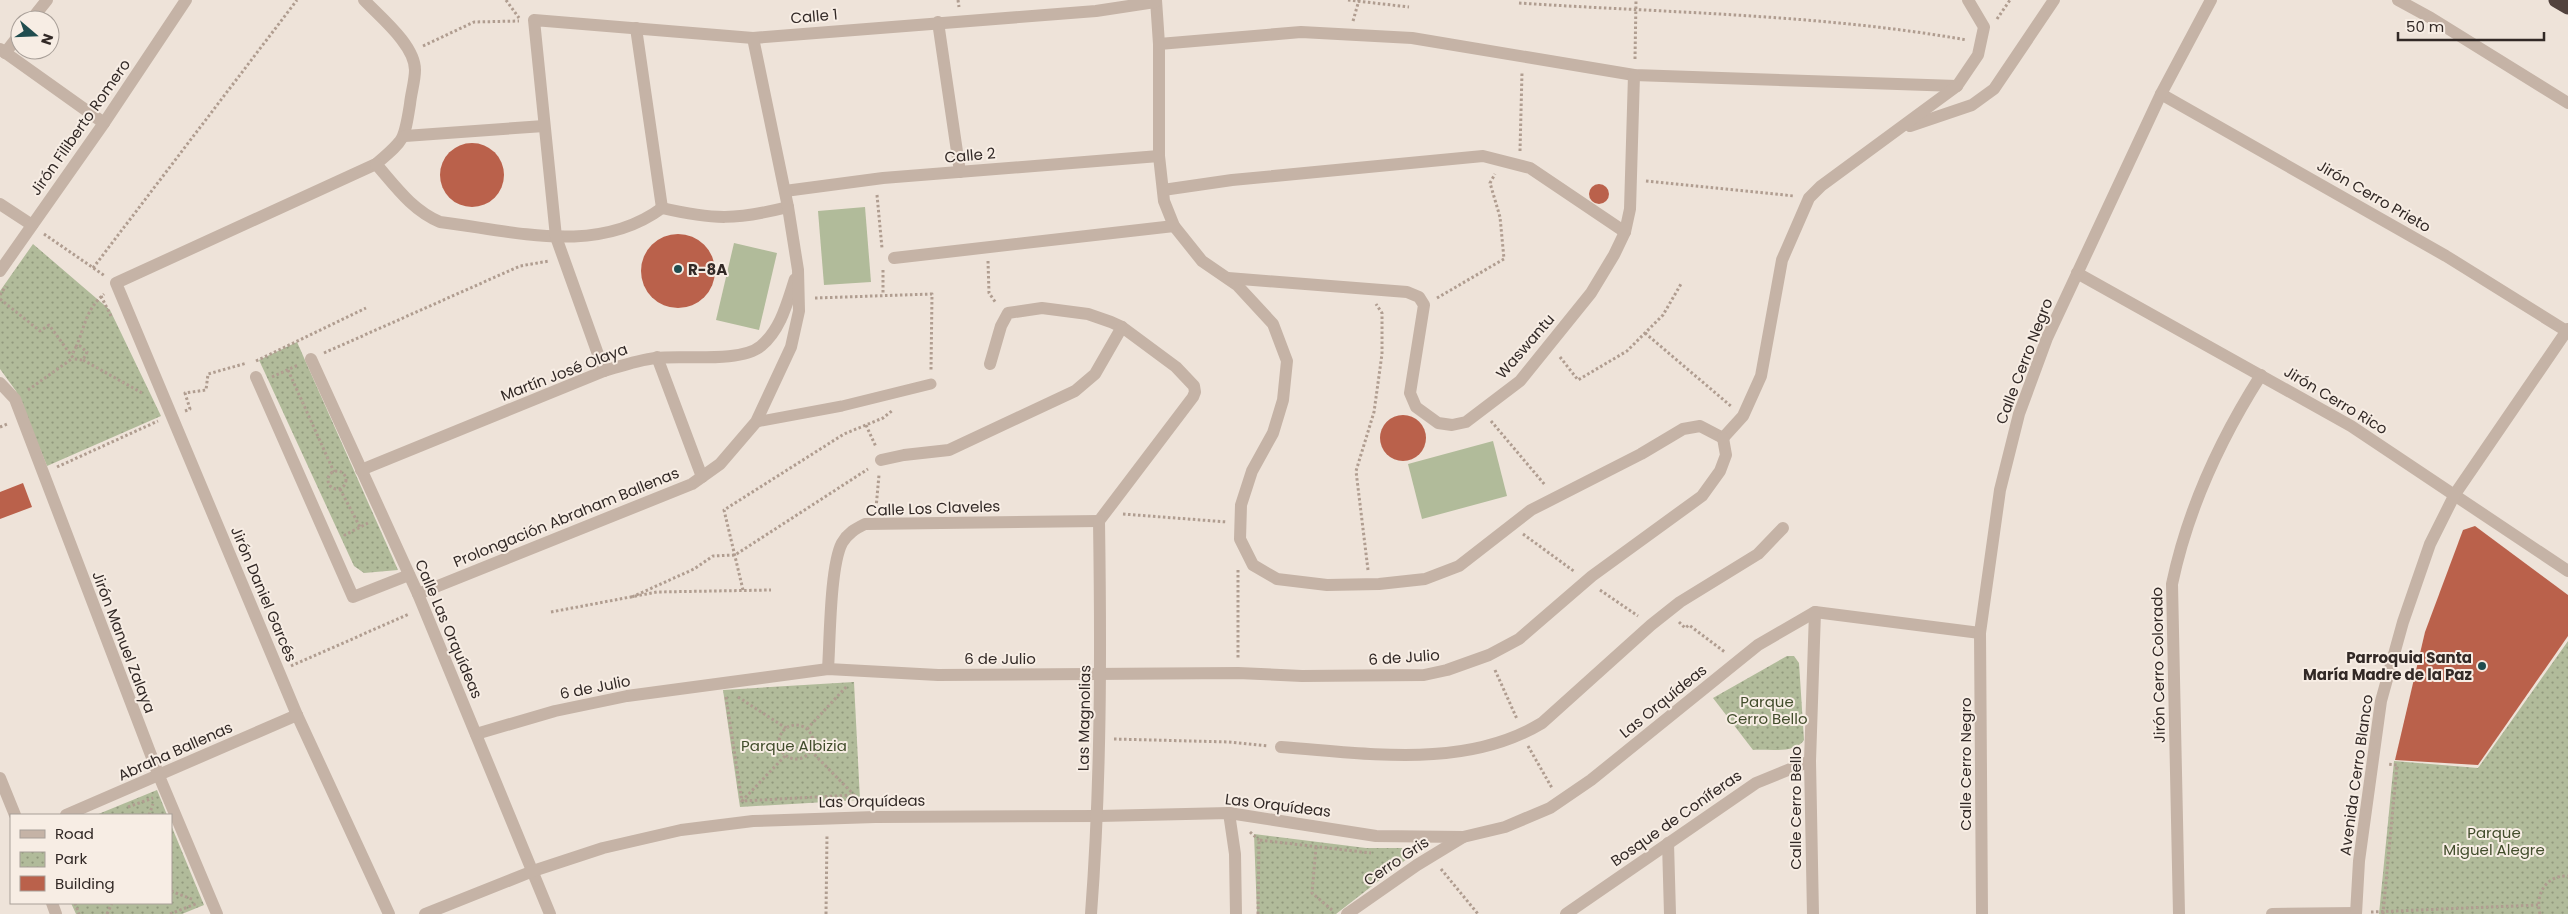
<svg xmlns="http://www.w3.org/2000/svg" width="2568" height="914" font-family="Poppins,sans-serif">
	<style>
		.green { fill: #b1bb9a }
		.park { fill: url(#park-dots) }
		.building { fill: #ba614b }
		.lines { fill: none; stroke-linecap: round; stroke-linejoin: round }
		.path { stroke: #b09d90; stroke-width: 3; stroke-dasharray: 2.5 2.5; stroke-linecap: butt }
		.lane { stroke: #c5b3a6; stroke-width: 11 }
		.street { stroke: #c5b3a6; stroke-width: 12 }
		.highway { stroke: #52433e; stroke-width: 15 }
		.poi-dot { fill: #204d4f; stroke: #f7ede4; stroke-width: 2 }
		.labels { text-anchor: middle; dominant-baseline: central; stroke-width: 4; stroke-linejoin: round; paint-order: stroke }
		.street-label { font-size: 15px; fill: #322926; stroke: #f7ede4 }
		.poi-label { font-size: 15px; font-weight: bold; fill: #322926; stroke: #f7ede4; text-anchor: start }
		.park-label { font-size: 15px; fill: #424d2c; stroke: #f7ede4 }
	</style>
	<defs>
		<pattern id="park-dots" width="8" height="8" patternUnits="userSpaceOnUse" patternTransform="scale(1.25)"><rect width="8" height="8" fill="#b1bb9a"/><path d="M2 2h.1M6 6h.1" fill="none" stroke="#91987d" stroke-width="1.8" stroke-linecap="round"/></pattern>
	</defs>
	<rect width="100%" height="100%" fill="#eee3d9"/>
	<g class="green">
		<polygon points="865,207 871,282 824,285 818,211"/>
		<polygon points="734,243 777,253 759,330 716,320"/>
		<polygon points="1493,441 1507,496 1422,519 1408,464"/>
	</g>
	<g class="park">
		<polygon points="33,244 110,310 161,416 47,466 16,391 0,369 0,291"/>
		<polygon points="297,342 398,570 364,573 354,566 259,360"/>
		<polygon points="2568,641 2568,914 2379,914 2394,761 2478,768"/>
		<path d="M 1787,656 L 1794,656 L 1799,663 L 1804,740 C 1795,754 1769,749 1753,750 L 1713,698 Z"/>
		<polygon points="854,682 860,800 740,807 723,690"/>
		<polygon points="157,790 167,815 96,815"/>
		<polygon points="171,825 204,905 182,914 76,914 71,903 171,903"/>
		<polygon points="1254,834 1366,848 1414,848 1417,851 1336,914 1257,914"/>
	</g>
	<g class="building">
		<circle cx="472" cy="175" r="32"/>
		<circle cx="1599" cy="194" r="10"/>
		<circle cx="678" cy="271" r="37"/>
		<circle cx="1403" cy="438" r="23"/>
		<polygon points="23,483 32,507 0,519 0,492"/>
		<polygon points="2475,526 2568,595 2568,636 2478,765 2395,760 2425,632 2463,530"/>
	</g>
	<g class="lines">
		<g class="path">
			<polyline points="506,0 519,18"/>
			<polyline points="958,0 959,7"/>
			<polyline points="1348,0 1409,7"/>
			<path d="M 1519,3 C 1669,13 1819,14 1967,40"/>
			<polyline points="1997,19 2010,0"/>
			<polyline points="1353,21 1359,0"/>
			<polyline points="423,46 474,22 519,21"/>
			<polyline points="1635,59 1636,0"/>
			<polyline points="1520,151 1522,72"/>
			<polyline points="1646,181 1794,196"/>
			<polyline points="877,195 882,248"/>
			<polyline points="44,234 105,276"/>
			<polyline points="988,261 989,293 996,303"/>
			<polyline points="93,268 297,0"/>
			<polyline points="883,270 883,295"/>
			<polyline points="0,295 6,286"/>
			<polyline points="101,296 111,316"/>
			<polyline points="815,298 932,294 931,370"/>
			<polyline points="1437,298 1504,259 1500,217 1490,183 1495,174"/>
			<polyline points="0,299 40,331 49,325 74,359 83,360 87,352 80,346 76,347 72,355"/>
			<polyline points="1645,333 1732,407"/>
			<path d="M 76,347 C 86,324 85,311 104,294"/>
			<polyline points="324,353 520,266 549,261"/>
			<polyline points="1560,357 1578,380 1627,351 1663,315 1681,284"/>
			<polyline points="83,360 144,394"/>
			<polyline points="256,361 366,308"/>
			<polyline points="288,370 334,472"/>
			<polyline points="272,377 298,365"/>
			<polyline points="28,390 73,358"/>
			<polyline points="185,411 190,409 185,393 206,390 208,374 247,363"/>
			<polyline points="1491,421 1545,485"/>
			<polyline points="866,425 876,447"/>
			<polyline points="0,427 7,424"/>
			<polyline points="57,467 158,421"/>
			<circle cx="337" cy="480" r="9"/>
			<polyline points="340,489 360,527"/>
			<polyline points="876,508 879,475"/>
			<polyline points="1123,514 1227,522"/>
			<polyline points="344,534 345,535 368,523"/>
			<polyline points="1523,534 1575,572"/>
			<polyline points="1238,570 1238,659"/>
			<polyline points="1368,570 1356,471 1374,412 1382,354 1382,313 1376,304"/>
			<polyline points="743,590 724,510 844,434 883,418 893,410"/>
			<polyline points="1600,590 1638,616"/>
			<polyline points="632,597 694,569 713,556 735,555 868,469"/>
			<polyline points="551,612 657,592 771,590"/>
			<polyline points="1679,622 1685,628 1689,625 1726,653"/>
			<polyline points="291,666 409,614"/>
			<polyline points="1495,670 1517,719"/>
			<polyline points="726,697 742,802"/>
			<polyline points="738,697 786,728"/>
			<circle cx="796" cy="742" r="17"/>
			<polyline points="807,729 847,686"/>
			<polyline points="1114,739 1229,742 1268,746"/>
			<polyline points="1528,746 1552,788"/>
			<polyline points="811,751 861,802"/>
			<polyline points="785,756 742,801 854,795"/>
			<polyline points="128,807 153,798"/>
			<polyline points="149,815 153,804"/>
			<polyline points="1250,832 1259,840"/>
			<polyline points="1316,847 1312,893 1332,910"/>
			<polyline points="1441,869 1478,914"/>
			<polyline points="171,891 194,900"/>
			<polyline points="75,903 79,914"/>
			<polyline points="2371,912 2538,905"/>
			<polyline points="107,914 112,903"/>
			<polyline points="170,914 198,903"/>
			<polyline points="826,914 827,834"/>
			<polyline points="1258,914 1259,840 1371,853"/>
			<polyline points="2383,914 2397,765 2387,764"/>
			<path d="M 2540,914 C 2535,894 2546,875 2568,876"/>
		</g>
		<polyline class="lane" points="756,422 842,406 931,384"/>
		<g class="street">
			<path d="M 364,0 C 380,17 415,45 415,70 C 415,81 411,93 410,104 C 404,141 405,139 376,164 L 116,283 L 297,715 L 389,914"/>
			<polyline points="1156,0 1159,44 1159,156 1164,201 1174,226 1202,261 1237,285 1273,324 1287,361 1283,400 1273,433 1252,471 1241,505 1240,539 1253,565 1277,579 1327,585 1379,584 1425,579 1459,566 1531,510 1641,454 1683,429 1700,426 1723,438"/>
			<polyline points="2398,0 2431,18 2568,103"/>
			<polyline points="31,20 47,0"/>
			<polyline points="938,22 960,172"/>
			<polyline points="636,28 662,208"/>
			<polyline points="1159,44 1301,32 1412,38 1634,75 1957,86"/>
			<polyline points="0,49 104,123"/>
			<polyline points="5,53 20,34"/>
			<polyline points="2161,94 2446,256 2568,332"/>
			<polyline points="1910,126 1972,105 1994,89 2054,0"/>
			<polyline points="405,136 544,126"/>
			<path d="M 376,164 C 396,187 412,210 440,222 C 514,231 597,256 662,208 C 714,220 736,220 788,207"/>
			<polyline points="1163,190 1232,180 1483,156 1530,168 1625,232"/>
			<polyline points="785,191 883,178 1159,156"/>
			<polyline points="0,204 32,225"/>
			<polyline points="894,258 1174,226"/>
			<polyline points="0,271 104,123 186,0"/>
			<polyline points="2077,273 2351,426 2568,571"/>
			<polyline points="1228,278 1407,292 1419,297 1424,305 1410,393 1416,407 1438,423 1452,425 1466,422 1520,381 1591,293 1614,255 1625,232 1630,209 1634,75"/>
			<polyline points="657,357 702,477"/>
			<polyline points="311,359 418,594 550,914"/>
			<polyline points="990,364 1001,326 1008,313 1042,308 1088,314 1111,322 1122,327 1176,367 1194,386 1195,392 1193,397 1099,521"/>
			<polyline points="604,371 556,237 534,20 753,38 1096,11 1155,2"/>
			<polyline points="256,377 353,597 409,575"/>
			<polyline points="0,383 15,399 159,776 217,914"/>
			<polyline points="1723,438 1743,416 1761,376 1782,260 1809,198 1821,186 1957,86 1978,55 1984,27 1968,0"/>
			<polyline points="881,460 904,455 949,450 1075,391 1095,374 1122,327"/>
			<path d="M 361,470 L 604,371 C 621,366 638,360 656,358 C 682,355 741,363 761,346 C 781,329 787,303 795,279"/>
			<polyline points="418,594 692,484 720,464 756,422 791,347 799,311 798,270 788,207 753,38"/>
			<path d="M 828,669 C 830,640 830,566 842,543 C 848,533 855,529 865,524 L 1099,521"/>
			<polyline points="476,734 555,711 627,696 828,669 938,675 1238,673 1302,676 1424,675 1447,670 1489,655 1519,639 1592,576 1702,496 1720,471 1726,455 1723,438"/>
			<path d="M 1281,747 C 1367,753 1464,770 1542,723 L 1651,625 L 1680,602 L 1758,554 L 1783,528"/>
			<polyline points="0,778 15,815"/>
			<polyline points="1229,813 1235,854 1236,914"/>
			<polyline points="66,815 297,715"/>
			<polyline points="1668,843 1670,914"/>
			<polyline points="52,903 56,914"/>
			<polyline points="425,914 533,871 603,848 681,830 753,821 875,817 1099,816 1229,813 1376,836 1463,837 1505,827 1550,808 1591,780 1758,645 1815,612 1980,633"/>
			<path d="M 1091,914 C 1101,782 1101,653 1099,521"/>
			<polyline points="1347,914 1417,865 1463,837"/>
			<polyline points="1566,914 1756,783 1810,761"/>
			<polyline points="1813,914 1810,761 1815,612"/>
			<polyline points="1982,914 1980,633 2000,490 2019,414 2047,338 2161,94 2211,0"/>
			<path d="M 2179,914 L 2172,584 C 2188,508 2219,441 2261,375"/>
			<polyline points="2272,914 2356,913"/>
			<polyline points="2356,914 2359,861 2381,701 2403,622 2430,544 2455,494 2568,329"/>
		</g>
		<polyline class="highway" points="2556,0 2568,7"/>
	</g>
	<g class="poi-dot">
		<circle cx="678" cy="269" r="5"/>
		<circle cx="2482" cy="666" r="5"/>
	</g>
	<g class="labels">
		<g class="street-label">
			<text transform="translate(814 16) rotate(-5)">Calle 1</text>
			<text transform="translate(80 127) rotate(-55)">Jirón Filiberto Romero</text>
			<text transform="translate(970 155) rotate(-5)">Calle 2</text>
			<text transform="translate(2374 196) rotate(30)">Jirón Cerro Prieto</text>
			<text transform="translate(1525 346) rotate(-49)">Waswantu</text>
			<text transform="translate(2024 361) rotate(-69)">Calle Cerro Negro</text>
			<text transform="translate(564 372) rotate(-21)">Martín José Olaya</text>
			<text transform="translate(2336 400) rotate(31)">Jirón Cerro Rico</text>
			<text transform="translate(933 508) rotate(-2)">Calle Los Claveles</text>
			<text transform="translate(566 517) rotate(-22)">Prolongación Abraham Ballenas</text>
			<text transform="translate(264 594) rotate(67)">Jirón Daniel Garcés</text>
			<text transform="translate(449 629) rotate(67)">Calle Las Orquídeas</text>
			<text transform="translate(124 642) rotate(69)">Jirón Manuel Zalaya</text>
			<text transform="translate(1404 657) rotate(-4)">6 de Julio</text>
			<text x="1000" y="658">6 de Julio</text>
			<text transform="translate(2158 665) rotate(-91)">Jirón Cerro Colorado</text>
			<text transform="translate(595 687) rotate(-11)">6 de Julio</text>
			<text transform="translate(1663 701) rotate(-39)">Las Orquídeas</text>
			<text transform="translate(1084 718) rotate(-89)">Las Magnolias</text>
			<text transform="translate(175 751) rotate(-24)">Abraha Ballenas</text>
			<text transform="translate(1965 764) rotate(-90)">Calle Cerro Negro</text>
			<text transform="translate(2356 775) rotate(-82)">Avenida Cerro Blanco</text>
			<text transform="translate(872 801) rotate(-1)">Las Orquídeas</text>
			<text transform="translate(1278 805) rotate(7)">Las Orquídeas</text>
			<text transform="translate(1795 808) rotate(-90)">Calle Cerro Bello</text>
			<text transform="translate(1676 818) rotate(-35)">Bosque de Coníferas</text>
			<text transform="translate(1396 861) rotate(-34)">Cerro Gris</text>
		</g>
		<g class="poi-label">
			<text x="688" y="269">R-8A</text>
			<text x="2472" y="657" text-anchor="end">Parroquia Santa<tspan x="2472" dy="17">María Madre de la Paz</tspan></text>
		</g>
		<g class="park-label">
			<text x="1767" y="701">Parque<tspan x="1767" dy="17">Cerro Bello</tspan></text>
			<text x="794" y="745">Parque Albizia</text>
			<text x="2494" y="832">Parque<tspan x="2494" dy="17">Miguel Alegre</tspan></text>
		</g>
	</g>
	<rect x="10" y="814" width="162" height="90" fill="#f7ede4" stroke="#a89f98"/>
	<rect x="20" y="830" width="25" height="8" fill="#c5b3a6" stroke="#a89f98"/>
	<text x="55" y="839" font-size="15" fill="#322926">Road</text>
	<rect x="20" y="852" width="25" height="15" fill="url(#park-dots)" stroke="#a89f98"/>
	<text x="55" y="864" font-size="15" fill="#322926">Park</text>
	<rect x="20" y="876" width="25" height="15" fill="#ba614b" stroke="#a89f98"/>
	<text x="55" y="889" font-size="15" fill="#322926">Building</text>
	<g transform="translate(35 35) rotate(109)"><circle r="24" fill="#f7ede4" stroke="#a89f98"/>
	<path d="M0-4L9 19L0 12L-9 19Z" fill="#204d4f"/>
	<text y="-8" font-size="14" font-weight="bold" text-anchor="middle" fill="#322926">N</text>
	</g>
	<path d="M2398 32v8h146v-8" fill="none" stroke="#322926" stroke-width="2.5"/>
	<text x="2406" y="32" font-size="15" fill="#322926" stroke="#f7ede4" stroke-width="4" paint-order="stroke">50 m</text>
</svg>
